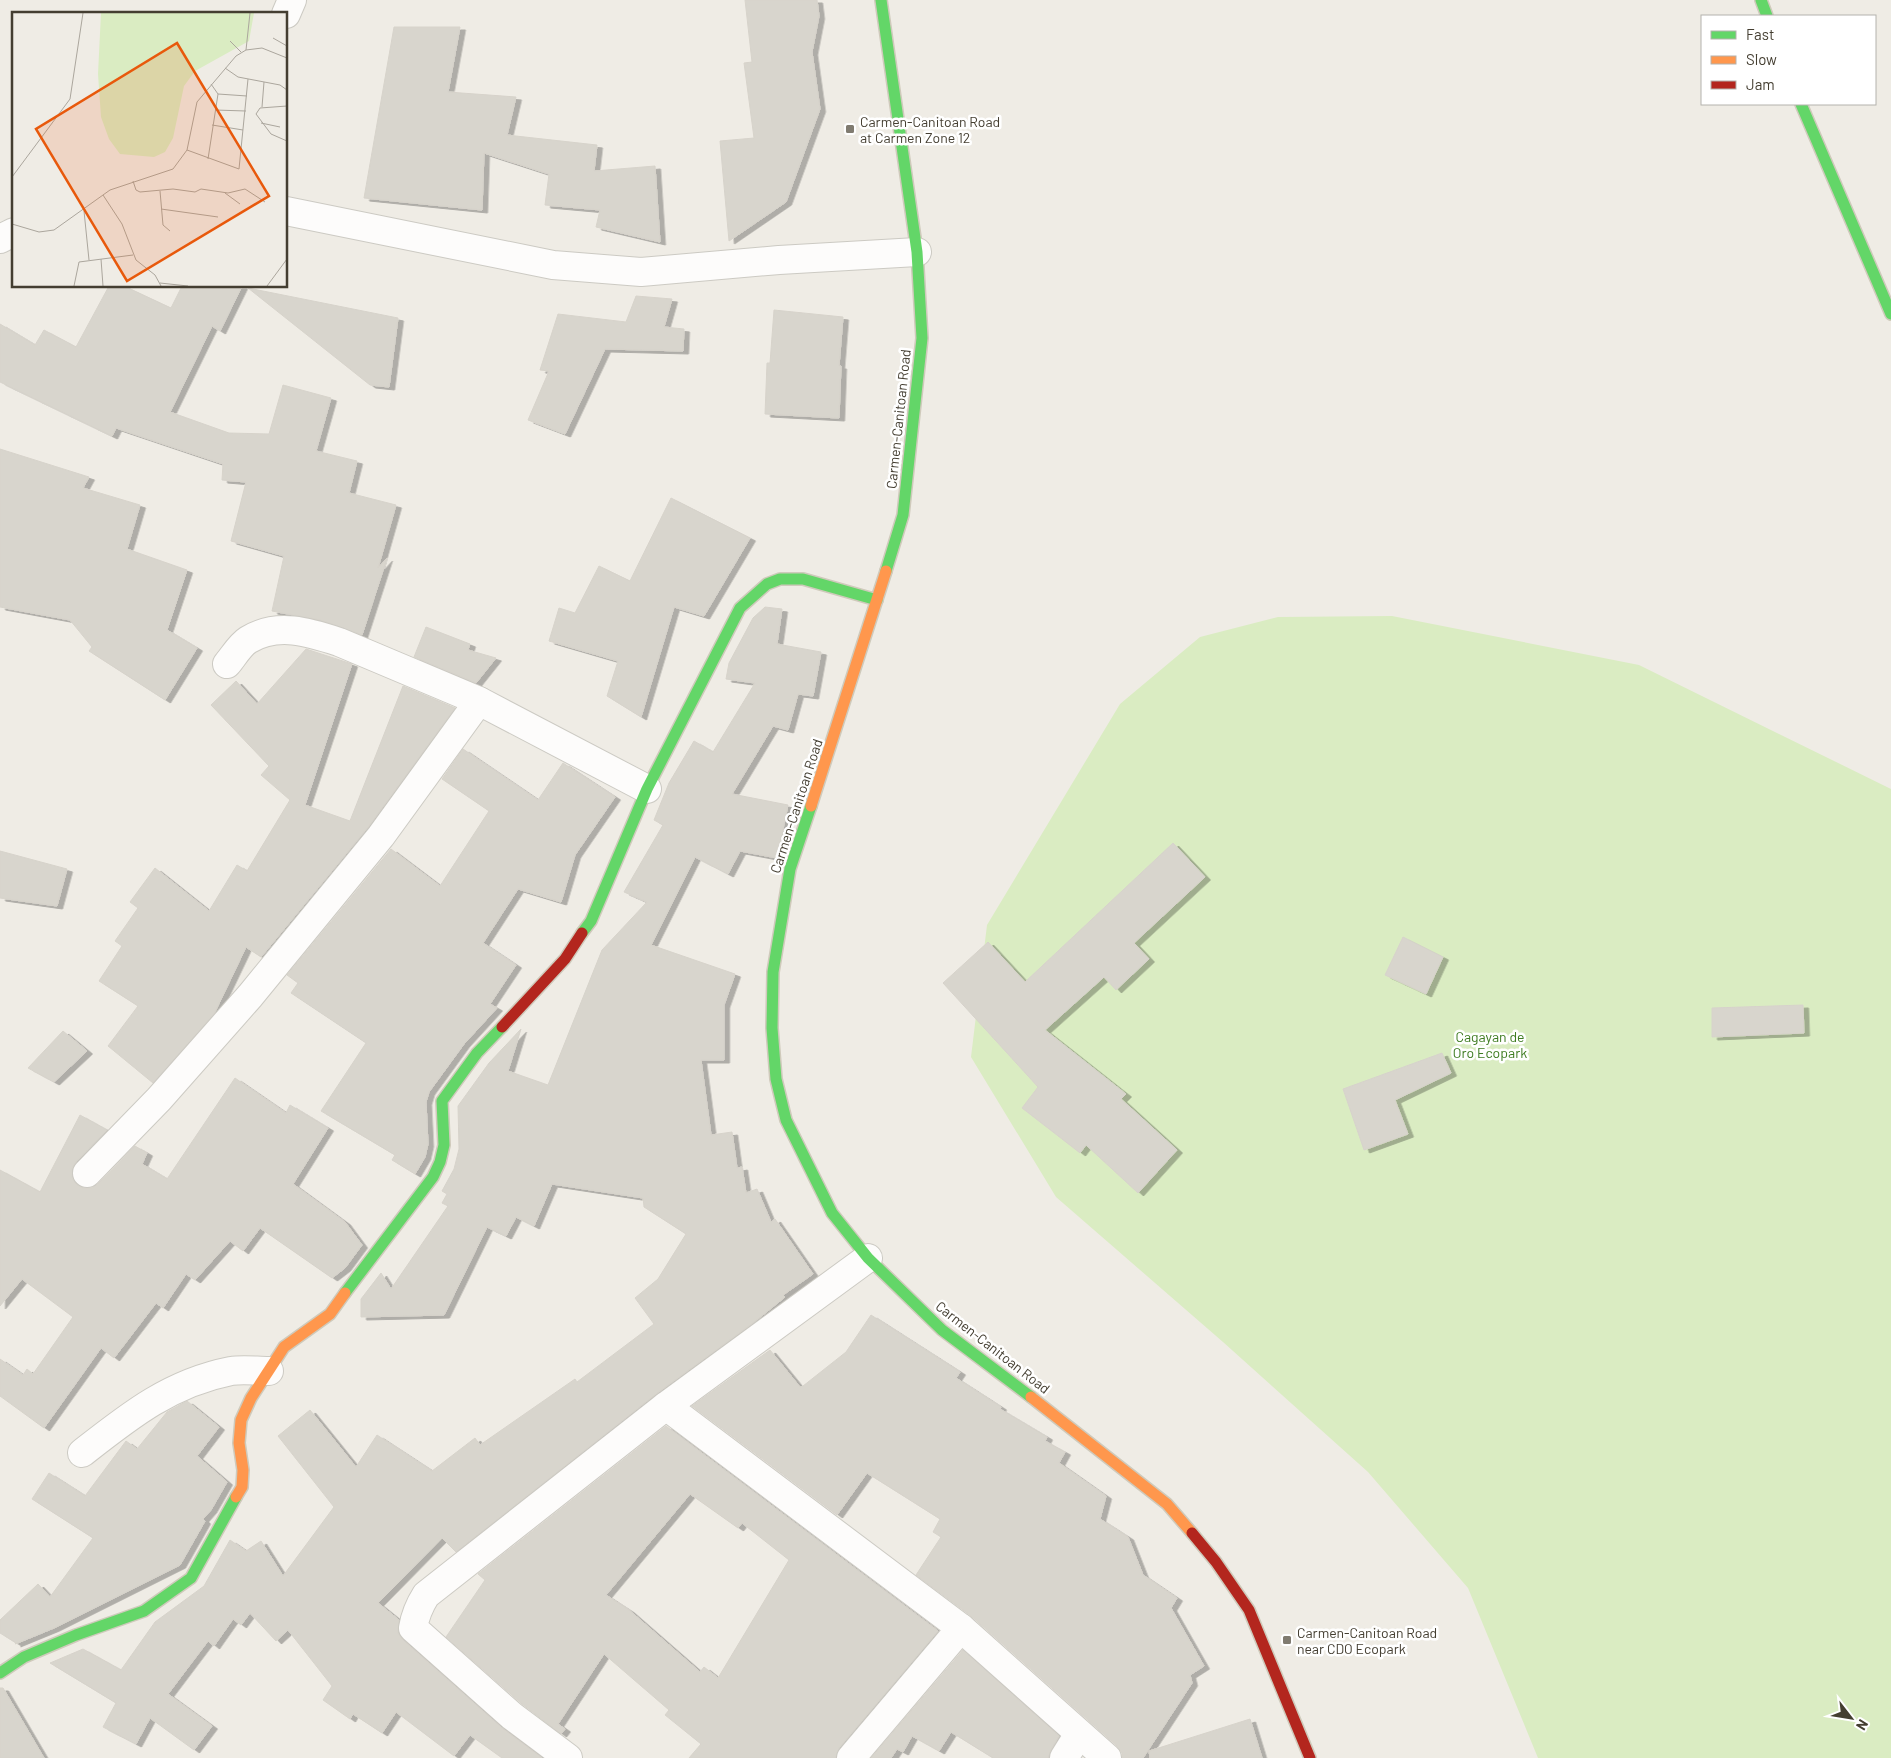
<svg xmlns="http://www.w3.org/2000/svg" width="1891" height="1758" font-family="Barlow,sans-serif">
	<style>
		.green { fill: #daecc2 }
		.building { fill: #d8d5cd; stroke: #d7d3cb; fill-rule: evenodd; filter: url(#shadow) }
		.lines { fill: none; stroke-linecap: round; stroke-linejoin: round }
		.street-casing { stroke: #cccac3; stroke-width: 30 }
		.fast-casing { stroke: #cfcabb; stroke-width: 14 }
		.slow-casing { stroke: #cfcabb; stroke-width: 14 }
		.jam-casing { stroke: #cfcabb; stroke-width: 14 }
		.street { stroke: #fdfcfb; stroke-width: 28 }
		.fast { stroke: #63d668; stroke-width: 11 }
		.slow { stroke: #ff974d; stroke-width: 11 }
		.jam { stroke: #b3261e; stroke-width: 11 }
		.poi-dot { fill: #807b70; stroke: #fff; stroke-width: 2 }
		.labels { text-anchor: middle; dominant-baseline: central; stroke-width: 5; stroke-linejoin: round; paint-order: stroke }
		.poi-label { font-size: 14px; fill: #443e31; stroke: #fff; text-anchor: start }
		.street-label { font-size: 14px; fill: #443e31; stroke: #fff }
		.park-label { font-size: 14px; fill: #3d7b20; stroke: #fff }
		.inset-road { fill: none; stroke: #aba69d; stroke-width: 1 }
		.view { fill: #e8590c; fill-opacity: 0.15; stroke: #e8590c; stroke-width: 2.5 }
		.inset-edge { fill: none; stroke: #443e31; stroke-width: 2.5 }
	</style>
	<defs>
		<filter id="shadow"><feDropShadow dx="5.5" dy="3" stdDeviation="0" flood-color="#0004"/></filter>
	</defs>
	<rect width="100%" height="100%" fill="#efece5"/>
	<polygon class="green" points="1392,616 1639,665 1891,789 1891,1758 1538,1758 1468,1588 1368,1472 1223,1342 1056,1197 971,1057 987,925 1120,704 1200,637 1278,617"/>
	<g class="building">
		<polygon points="745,0 817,0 819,16 812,52 820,109 786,202 729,241 720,141 754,138 744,63 752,62"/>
		<polygon points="394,27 460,27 448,92 516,97 507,135 597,145 594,171 655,166 660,242 596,227 600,210 545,205 549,174 484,153 482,210 364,198"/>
		<polygon points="109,286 124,286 171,308 182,286 242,286 220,331 212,326 170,412 229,433 269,434 283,385 331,398 316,451 357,461 349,493 396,505 378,568 387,558 362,635 320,620 272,611 284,556 231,541 246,482 222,480 223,464 116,428 112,436 0,382 0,324 35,345 44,330 76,347"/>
		<polygon points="248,288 398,318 389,387 370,385"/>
		<polygon points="636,296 672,299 664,327 684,329 683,351 605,349 565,434 528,420 549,371 540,370 558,314 626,322"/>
		<polygon points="774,310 843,317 839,366 841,366 839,418 765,414 767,363 770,363"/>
		<polygon points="0,449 89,477 83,488 140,505 127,549 187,570 167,630 197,648 165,700 89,651 92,647 70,620 0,607"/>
		<polygon points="671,498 750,538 704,616 674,607 641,717 607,696 618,661 549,641 559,608 575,613 599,566 630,581"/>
		<polygon points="765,607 782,609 777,644 821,652 813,696 798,694 788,730 773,726 732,794 788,805 777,858 740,851 728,874 695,857 651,945 735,974 724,1005 724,1060 701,1060 711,1135 732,1132 737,1168 742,1167 746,1193 757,1189 771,1222 775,1219 813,1274 783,1295 785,1297 753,1323 656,1394 456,1552 442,1538 378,1603 399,1620 398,1633 403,1640 502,1728 542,1758 502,1758 470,1735 454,1756 396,1712 382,1733 353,1714 350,1719 323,1700 332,1686 288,1630 276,1641 250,1613 241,1625 233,1619 214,1646 208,1641 168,1694 212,1726 194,1750 150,1718 136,1744 103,1727 116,1703 50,1663 83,1649 121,1670 155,1622 204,1586 230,1540 246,1551 261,1541 283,1576 334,1507 278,1436 310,1410 356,1467 377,1435 432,1471 475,1438 480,1445 575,1379 577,1382 654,1324 635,1298 658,1279 686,1234 644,1207 643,1198 552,1184 534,1226 516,1217 506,1236 487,1227 444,1315 361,1317 361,1299 381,1273 391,1289 448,1206 442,1203 447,1194 442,1191 454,1169 459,1149 458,1106 489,1063 521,1029 508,1071 548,1085 602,950 647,902 624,892 663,825 654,820 669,783 694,741 713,752 755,683 726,679 729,663 753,618"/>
		<polygon points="426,627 470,644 468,650 496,658 476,683 414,657"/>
		<polygon points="306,649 352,664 305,805 350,821 403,686 455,708 369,826 261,957 246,947 214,1014 153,1083 108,1046 138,1006 99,981 122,946 115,941 138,908 130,902 155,868 209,911 237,865 247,871 290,800 261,775 269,766 211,705 236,681 257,704"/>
		<polygon points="463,749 538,800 563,763 615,797 575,855 561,902 518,889 483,943 516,965 490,1004 497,1008 464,1044 429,1092 426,1102 428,1144 425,1157 415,1174 392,1160 395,1155 321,1111 366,1043 291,993 298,983 287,975 391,849 440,886 489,811 442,779"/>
		<polygon points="1173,843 1205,877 1134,943 1149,959 1116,990 1104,977 1045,1030 1126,1094 1121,1099 1177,1150 1138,1193 1086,1145 1080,1153 1022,1108 1038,1087 943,983 988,942 1025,982"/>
		<polygon points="0,851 67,869 57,906 0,898"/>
		<polygon points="1403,937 1443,957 1426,994 1385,975"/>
		<polygon points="1803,1005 1804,1033 1712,1037 1712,1008"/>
		<polygon points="63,1031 87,1051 54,1082 28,1068"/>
		<polygon points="1442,1053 1451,1073 1395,1100 1408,1134 1364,1150 1343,1089"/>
		<polygon points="235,1078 286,1113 290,1105 328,1128 293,1184 345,1222 362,1245 345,1268 332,1278 260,1228 243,1251 230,1241 195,1280 186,1274 163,1308 156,1303 114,1358 101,1348 44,1428 0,1396 0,1359 23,1375 27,1369 33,1374 73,1317 22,1279 0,1306 0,1170 40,1192 80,1115 107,1130 76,1162 72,1169 72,1177 76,1184 83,1188 91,1188 98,1184 135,1146 147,1153 142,1164 167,1179"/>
		<polygon points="871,1315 960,1372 956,1378 1001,1407 1000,1409 1047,1437 1045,1441 1065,1452 1059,1463 1106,1496 1100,1519 1128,1537 1143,1575 1177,1598 1171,1608 1204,1666 1190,1675 1192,1683 1143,1758 1122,1758 1122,1753 1117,1746 971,1616 916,1575 941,1537 933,1532 940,1519 867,1473 837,1515 692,1406 770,1350 800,1387 803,1386 846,1352"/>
		<polygon points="187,1401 219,1427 197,1456 227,1482 211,1510 203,1519 205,1521 180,1565 54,1628 15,1644 16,1643 0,1633 0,1620 38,1584 50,1597 93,1538 32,1499 49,1473 85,1496 126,1441 137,1449 167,1412"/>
		<path d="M 666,1426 L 938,1631 L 839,1748 L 836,1758 L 689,1758 L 701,1744 L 665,1715 L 669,1710 L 604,1654 L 558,1724 L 565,1729 L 561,1734 L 522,1704 L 446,1637 L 485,1580 L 478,1574 ZM 690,1494 L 738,1528 L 742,1523 L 789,1560 L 718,1678 L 704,1667 L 700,1672 L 629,1610 L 606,1595 Z"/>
		<polygon points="963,1650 1059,1736 1051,1750 1048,1758 993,1758 951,1732 939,1751 912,1736 903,1752 897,1749 891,1758 871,1758"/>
		<polygon points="0,1688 3,1688 44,1758 0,1758"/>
		<polygon points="1250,1719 1262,1758 1150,1758 1149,1751"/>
	</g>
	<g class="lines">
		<defs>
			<g id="street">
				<polyline points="286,14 292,0"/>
				<polyline points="286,211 553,265 641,272 779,260 917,252"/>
				<polyline points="0,239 14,232"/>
				<path d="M 227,664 C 233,657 240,645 248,640 C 277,622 309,632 339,642 L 479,701 L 647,789"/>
				<polyline points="87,1173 159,1099 250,996 381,836 479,701"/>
				<polyline points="666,1406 961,1628 1107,1758"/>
				<path d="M 82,1453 C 129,1416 170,1383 231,1371 C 243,1369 257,1371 269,1371"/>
				<path d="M 568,1758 L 512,1716 L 413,1628 C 415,1616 419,1606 426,1595 L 666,1406 L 868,1258"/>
				<polyline points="851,1758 961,1628"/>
				<polyline points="1064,1758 1079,1734"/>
			</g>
			<g id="fast">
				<polyline points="881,0 917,252 922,338 903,515 886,571"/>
				<polyline points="1761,0 1767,16"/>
				<polyline points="1801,104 1891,314"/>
				<polyline points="811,806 790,869 773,972 772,1028 776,1079 786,1120 832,1213 868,1258 942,1330 1031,1397"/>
				<polyline points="582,933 591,921 647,789 740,608 767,584 780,579 803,579 877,600"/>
				<polyline points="345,1293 433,1177 440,1162 444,1145 442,1101 477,1053 502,1027"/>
				<polyline points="0,1673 24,1657 76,1635 144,1611 191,1578 236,1497"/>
			</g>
			<g id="slow">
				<polyline points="811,806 886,571"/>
				<polyline points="1031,1397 1167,1504 1192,1533"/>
				<polyline points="236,1497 242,1487 243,1470 239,1443 241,1420 251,1398 284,1347 330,1314 345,1293"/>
			</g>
			<g id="jam">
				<polyline points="502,1027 565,959 582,933"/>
				<polyline points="1192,1533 1216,1562 1249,1610 1310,1758"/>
			</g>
		</defs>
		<use href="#street" class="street-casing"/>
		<use href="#fast" class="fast-casing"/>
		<use href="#slow" class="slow-casing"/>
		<use href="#jam" class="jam-casing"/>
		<use href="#street" class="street"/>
		<use href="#fast" class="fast"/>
		<use href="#slow" class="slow"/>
		<use href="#jam" class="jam"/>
	</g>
	<g class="poi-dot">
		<rect x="845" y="124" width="10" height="10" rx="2.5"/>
		<rect x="1282" y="1635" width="10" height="10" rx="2.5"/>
	</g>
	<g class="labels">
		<g class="poi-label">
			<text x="860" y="121">Carmen-Canitoan Road<tspan x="860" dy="16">at Carmen Zone 12</tspan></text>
			<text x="1297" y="1632">Carmen-Canitoan Road<tspan x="1297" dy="16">near CDO Ecopark</tspan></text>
		</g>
		<g class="street-label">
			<text transform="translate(898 419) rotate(-84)">Carmen-Canitoan Road</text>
			<text transform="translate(796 806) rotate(-72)">Carmen-Canitoan Road</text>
			<text transform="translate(993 1347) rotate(38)">Carmen-Canitoan Road</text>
		</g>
		<g class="park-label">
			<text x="1490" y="1036">Cagayan de<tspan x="1490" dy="16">Oro Ecopark</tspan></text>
		</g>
	</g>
	<g transform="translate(12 12)">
		<rect width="275" height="275" fill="#efece5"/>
		<path d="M 89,1 L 242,1 L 237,29 L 183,59 L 172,74 L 161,126 L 153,140 L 142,145 L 108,142 L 97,127 L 89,105 L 86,62 Z" fill="#daecc2"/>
		<path class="inset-road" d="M 261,26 L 275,34M 218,29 L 229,40M 234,38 L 238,1M 213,56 L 226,65 L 268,73 L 275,78M 206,82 L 235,84M 275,94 L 248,96 L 244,102 L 259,122 L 275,129M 250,95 L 252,70M 203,98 L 234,99M 249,111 L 268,115M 200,113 L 231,118M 175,138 L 227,157 L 236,67M 196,147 L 206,82 L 199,72M 0,165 L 58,87 L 71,1M 121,169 L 124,178 L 128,180 L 161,177 L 183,180 L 189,177 L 216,181 L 233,177 L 253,190M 148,179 L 151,213 L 158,219M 213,181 L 228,192M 91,183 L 110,212 L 124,248 L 143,263 L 149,274M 149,197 L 206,205M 72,199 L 77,248M 0,212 L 27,220 L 42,218 L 98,178 L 161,157 L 175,138 L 185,90 L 224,44 L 234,38 L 250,36 L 275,46M 89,247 L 91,274M 148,271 L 176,274M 62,274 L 67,250 L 121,243M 255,274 L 275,247"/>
		<path class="view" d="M 165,31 L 257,184 L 115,269 L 24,117 Z"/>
		<rect width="275" height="275" class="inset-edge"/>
	</g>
	<rect x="1701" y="15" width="175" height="90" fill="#ffffff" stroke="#b4b2ad"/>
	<rect x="1711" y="31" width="25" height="8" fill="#63d668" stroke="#b4b2ad"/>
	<text x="1746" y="40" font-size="15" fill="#443e31">Fast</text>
	<rect x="1711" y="56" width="25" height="8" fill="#ff974d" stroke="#b4b2ad"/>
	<text x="1746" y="65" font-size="15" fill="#443e31">Slow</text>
	<rect x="1711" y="81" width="25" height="8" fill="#b3261e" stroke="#b4b2ad"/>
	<text x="1746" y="90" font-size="15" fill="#443e31">Jam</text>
	<g transform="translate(1851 1718) rotate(121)" stroke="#ffffff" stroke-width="4" paint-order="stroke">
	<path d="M0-4L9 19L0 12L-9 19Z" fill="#443e31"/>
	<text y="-8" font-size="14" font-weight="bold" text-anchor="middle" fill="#443e31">N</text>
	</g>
</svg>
